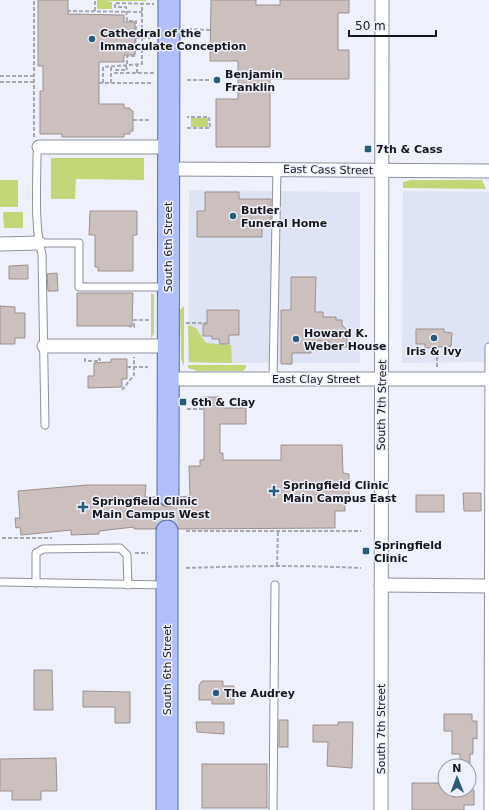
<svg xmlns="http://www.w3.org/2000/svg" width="489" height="810" font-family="'DejaVu Sans',sans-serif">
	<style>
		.built { fill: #dfe4f5 }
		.green { fill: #c4d776 }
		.building { fill: #ccc0be; stroke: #9c918f }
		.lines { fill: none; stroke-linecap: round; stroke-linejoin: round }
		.primary-tunnel { stroke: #ced0d9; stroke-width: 21; stroke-dasharray: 21 10; stroke-linecap: butt }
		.service-casing { stroke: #8e919b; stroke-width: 9 }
		.minor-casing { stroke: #8e919b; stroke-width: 15 }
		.primary-casing { stroke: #5a69a9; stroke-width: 23 }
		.path { stroke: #a7a9b1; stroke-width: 2; stroke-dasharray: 4 2; stroke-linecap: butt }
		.service { stroke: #fff; stroke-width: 7 }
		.minor { stroke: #fff; stroke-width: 13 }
		.primary { stroke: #b2bffa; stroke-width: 21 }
		.poi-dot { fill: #2a5c7a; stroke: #eef1fb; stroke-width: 1.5 }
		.labels { text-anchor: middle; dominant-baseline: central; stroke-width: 3; stroke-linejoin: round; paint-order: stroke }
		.poi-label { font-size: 11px; font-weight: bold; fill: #16171a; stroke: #eef1fb; text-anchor: start }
		.street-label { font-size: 11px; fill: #16171a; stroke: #eef1fb }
	</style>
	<rect width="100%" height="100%" fill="#eef1fb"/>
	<g class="built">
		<polygon points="189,190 360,192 360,363 188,363"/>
		<polygon points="403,191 489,192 489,362 402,363"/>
	</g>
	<g class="green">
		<polygon points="97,0 146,0 146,1 106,1 112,2 112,9 97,9"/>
		<rect x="191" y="118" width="17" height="9"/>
		<polygon points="51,158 144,158 144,180 76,179 75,199 51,199"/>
		<rect x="0" y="180" width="18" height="27"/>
		<polygon points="411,180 482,180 486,189 403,188 403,182"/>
		<polygon points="3,212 23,212 23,228 4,228"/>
		<polygon points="151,293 154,295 154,334 151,338"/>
		<polygon points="184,306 184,366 181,359 180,310"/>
		<polygon points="188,325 196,328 206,343 231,345 232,363 189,362"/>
		<polygon points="188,365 246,365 246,368 243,371 197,371 188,368"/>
	</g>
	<g class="building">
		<polygon points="38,0 68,0 68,14 124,15 124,22 135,22 135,55 124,55 124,62 99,62 99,104 124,104 124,108 130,108 130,110 133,111 133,131 130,131 130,134 124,134 124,137 62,137 62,134 40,134 40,91 43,91 43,66 38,66"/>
		<polygon points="211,0 256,0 256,5 280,5 280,0 349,0 349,13 338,13 338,50 349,50 349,79 270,79 270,147 216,147 216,99 238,99 238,61 210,61"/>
		<polygon points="205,192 239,192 239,199 271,199 271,224 262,224 262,237 197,237 197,211 205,211"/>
		<polygon points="90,211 137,211 137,235 133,235 133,271 98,271 98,267 95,267 95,235 89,235"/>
		<polygon points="28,265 28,279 9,279 9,266"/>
		<polygon points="57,273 58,291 48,291 47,274"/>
		<polygon points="291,277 316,277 315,312 323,312 323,317 336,317 336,320 342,320 342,325 347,330 347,347 329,347 329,341 311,341 311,353 292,353 292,364 281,364 281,310 291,310"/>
		<polygon points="77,293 133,293 132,326 77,326"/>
		<polygon points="0,306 15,307 15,313 25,313 25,338 15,338 15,344 0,344"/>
		<polygon points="207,310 239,310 239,335 229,335 229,344 220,344 219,339 212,339 212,336 203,336 203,324 207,324"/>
		<polygon points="416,329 444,329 444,332 452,333 451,346 425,348 425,344 416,344"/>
		<polygon points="111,359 127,359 127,379 122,379 122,387 88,388 88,376 94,376 94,363 111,362"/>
		<polygon points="204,397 220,397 220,406 223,406 223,408 246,408 246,424 220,424 220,453 223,453 223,460 281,460 281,445 342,445 343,473 349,474 349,502 345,502 345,511 335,511 335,528 179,529 173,521 167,519 161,521 155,529 134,529 134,527 99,531 99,534 71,535 71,530 21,535 20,527 16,528 15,518 20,518 18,491 87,485 146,485 145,497 156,497 162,505 168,507 174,505 180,497 190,496 189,466 200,466 200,460 204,460"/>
		<polygon points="463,493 481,493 481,511 464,511"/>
		<rect x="416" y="495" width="28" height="17"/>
		<polygon points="34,670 52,670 53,710 34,710"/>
		<polygon points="202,681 223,681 223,686 234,686 234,704 212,704 212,700 199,700 199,685"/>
		<polygon points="83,691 130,692 130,723 115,723 115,707 83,707"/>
		<polygon points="444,714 472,714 472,721 477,721 477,739 473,738 473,754 470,754 470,766 460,766 460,754 452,754 452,731 444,731"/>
		<rect x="279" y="720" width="9" height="27"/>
		<polygon points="196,722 224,722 224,734 197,732"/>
		<polygon points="338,722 353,722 352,768 327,766 328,742 313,742 313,725 338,725"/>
		<polygon points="56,758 57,791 41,791 41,800 12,800 12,791 0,791 0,759"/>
		<rect x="202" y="764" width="65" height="44"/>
		<polygon points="412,783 445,783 445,790 474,790 474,805 464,805 464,810 412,810"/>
	</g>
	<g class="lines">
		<polyline class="primary-tunnel" points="167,531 168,495"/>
		<defs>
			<g id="service">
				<path d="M 39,147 L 37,154 C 37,181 34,229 42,254 L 45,425"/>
				<polyline points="39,243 79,243 79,287 167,287"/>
				<polyline points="273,379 277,169"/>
				<polyline points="0,582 166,585"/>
				<polyline points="36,583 36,553 43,549 120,548 127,555 128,585"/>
				<polyline points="273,810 275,585"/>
				<polyline points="488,810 489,347"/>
			</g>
			<g id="minor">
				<polyline points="39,147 168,147"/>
				<polyline points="168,169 489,171"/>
				<polyline points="0,244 39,243"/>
				<polyline points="44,346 167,346"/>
				<polyline points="167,379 489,379"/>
				<polyline points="381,585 489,586"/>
				<polyline points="381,810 382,0"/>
			</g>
			<g id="primary">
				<polyline points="168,495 169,0"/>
				<polyline points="167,810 167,531"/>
			</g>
		</defs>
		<use href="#service" class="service-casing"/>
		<use href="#minor" class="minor-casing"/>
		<use href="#primary" class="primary-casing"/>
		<g class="path">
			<polyline points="67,11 142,12"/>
			<polyline points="95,11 95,0"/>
			<polyline points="188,29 211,30"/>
			<polyline points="136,38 150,38"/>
			<polyline points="127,64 127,56 135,56 136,21 127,21 126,7 115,7 115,3 154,4"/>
			<polyline points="126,66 127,70 115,70 115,73 154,73"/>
			<polyline points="137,73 137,65"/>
			<polyline points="0,76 34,76"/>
			<polyline points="187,80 211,80"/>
			<polyline points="0,82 34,82"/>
			<polyline points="99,83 151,83"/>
			<polyline points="103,83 103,67 142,64 142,4"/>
			<polyline points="111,83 111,66"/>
			<polyline points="133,120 150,120"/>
			<polyline points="187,128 210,128 209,117 187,117"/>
			<polyline points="34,137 34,0"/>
			<polyline points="186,323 207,323"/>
			<polyline points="128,326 134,327 134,320 149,320"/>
			<polyline points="85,358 85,361 100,361 100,359 98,359"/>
			<polyline points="127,367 148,367"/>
			<polyline points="437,367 437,351"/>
			<polyline points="122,390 134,375 134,357"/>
			<polyline points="187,409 204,409"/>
			<polyline points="186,531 361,531"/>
			<polyline points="2,538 52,538"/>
			<polyline points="135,553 148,553"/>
			<polyline points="277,566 278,531"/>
			<path d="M 186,568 C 244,566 302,565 361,568"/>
		</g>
		<use href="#service" class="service"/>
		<use href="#minor" class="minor"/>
		<use href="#primary" class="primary"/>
	</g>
	<g class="poi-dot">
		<circle cx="92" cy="39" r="4"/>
		<circle cx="217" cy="80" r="4"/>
		<rect x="364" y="145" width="8" height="8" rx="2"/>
		<circle cx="233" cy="216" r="4"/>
		<circle cx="434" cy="338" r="4"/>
		<circle cx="296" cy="339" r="4"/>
		<rect x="179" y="398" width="8" height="8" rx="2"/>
		<path d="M272 485h4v4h4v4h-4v4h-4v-4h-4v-4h4z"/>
		<path d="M81 501h4v4h4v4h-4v4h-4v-4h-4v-4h4z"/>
		<rect x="362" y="547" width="8" height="8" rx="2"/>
		<circle cx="216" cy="693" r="4"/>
	</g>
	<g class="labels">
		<g class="poi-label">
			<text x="100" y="33">Cathedral of the<tspan x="100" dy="13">Immaculate Conception</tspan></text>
			<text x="225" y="74">Benjamin<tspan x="225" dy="13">Franklin</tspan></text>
			<text x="376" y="149">7th &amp; Cass</text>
			<text x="241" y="210">Butler<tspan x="241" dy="13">Funeral Home</tspan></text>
			<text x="304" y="333">Howard K.<tspan x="304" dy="13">Weber House</tspan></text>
			<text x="434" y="351" text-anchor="middle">Iris &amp; Ivy</text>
			<text x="191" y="402">6th &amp; Clay</text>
			<text x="283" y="485">Springfield Clinic<tspan x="283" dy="13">Main Campus East</tspan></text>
			<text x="92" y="501">Springfield Clinic<tspan x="92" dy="13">Main Campus West</tspan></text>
			<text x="374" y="545">Springfield<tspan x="374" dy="13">Clinic</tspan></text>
			<text x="224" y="693">The Audrey</text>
		</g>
		<g class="street-label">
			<text transform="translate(328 170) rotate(1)">East Cass Street</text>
			<text transform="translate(168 247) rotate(-90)">South 6th Street</text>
			<text x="316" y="379">East Clay Street</text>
			<text transform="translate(382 405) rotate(-89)">South 7th Street</text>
			<text transform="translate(167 670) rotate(-90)">South 6th Street</text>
			<text transform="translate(381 729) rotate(-90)">South 7th Street</text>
		</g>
	</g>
	<g transform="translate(457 778) rotate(359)"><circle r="19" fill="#eef1fb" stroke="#989aa1"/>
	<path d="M0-3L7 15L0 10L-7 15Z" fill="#2a5c7a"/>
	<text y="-6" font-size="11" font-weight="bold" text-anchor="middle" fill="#16171a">N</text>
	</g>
	<path d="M349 30v6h87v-6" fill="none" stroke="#16171a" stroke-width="2"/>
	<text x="355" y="30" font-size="12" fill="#16171a" stroke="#eef1fb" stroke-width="3" paint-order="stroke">50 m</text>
</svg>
